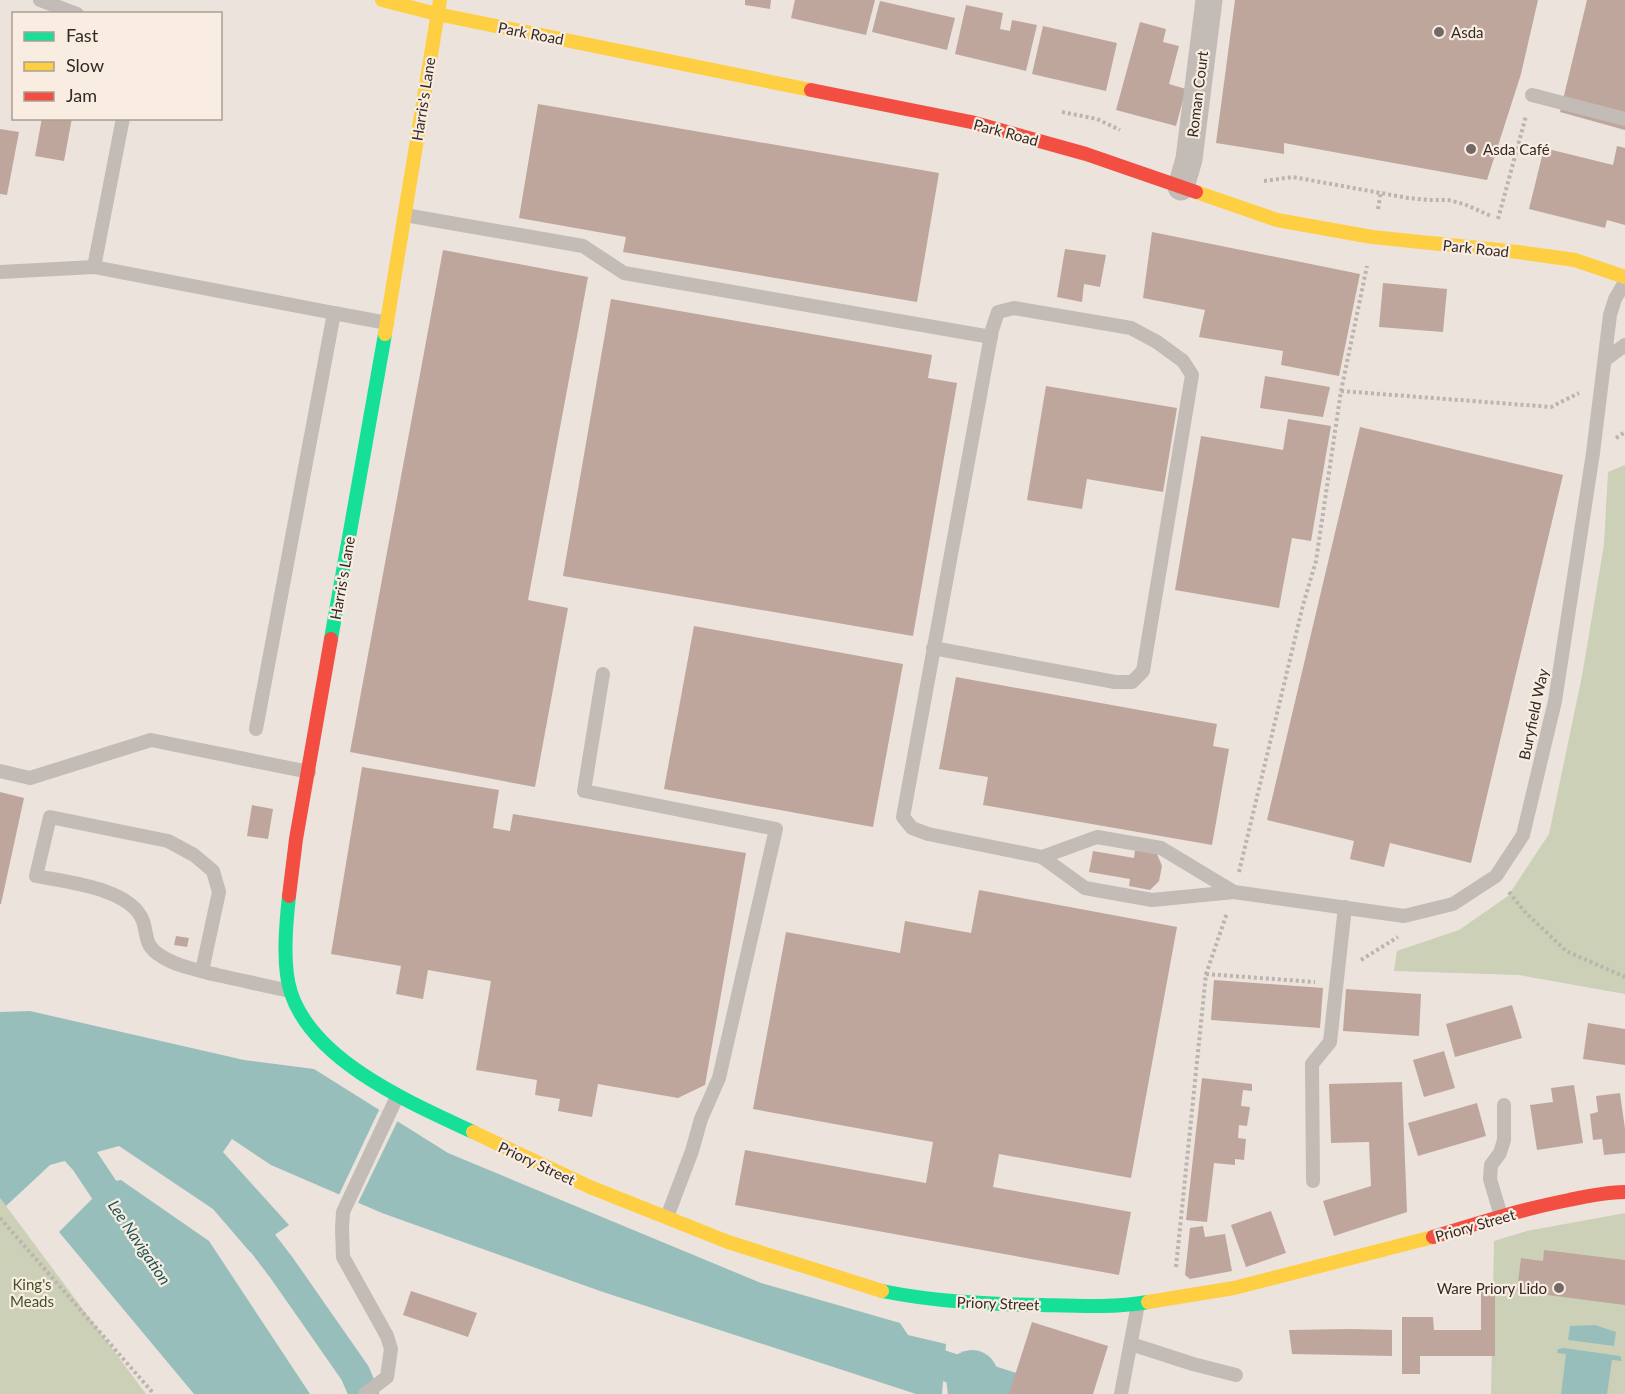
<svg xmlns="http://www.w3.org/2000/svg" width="1625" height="1394" font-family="Lato,sans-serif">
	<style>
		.green { fill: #ccd0b6 }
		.water { fill: #98bebc }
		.pier { fill: #ebe3dc }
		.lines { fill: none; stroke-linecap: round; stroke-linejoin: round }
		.canal { stroke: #98bebc; stroke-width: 30 }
		.river { stroke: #98bebc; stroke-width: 52 }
		.building { fill: #bfa69d }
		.path { stroke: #bcb4af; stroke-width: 4; stroke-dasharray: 3 3; stroke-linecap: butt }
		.lane { stroke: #c3bbb6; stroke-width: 14 }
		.street { stroke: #c3bbb6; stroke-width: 27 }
		.fast { stroke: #16e098; stroke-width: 14 }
		.slow { stroke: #ffcf43; stroke-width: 14 }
		.jam { stroke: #f24e42; stroke-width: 14 }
		.poi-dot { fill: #736a65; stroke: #f9ede2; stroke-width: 2 }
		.labels { text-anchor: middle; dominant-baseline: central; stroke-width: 4.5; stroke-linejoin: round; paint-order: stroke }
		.poi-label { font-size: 15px; fill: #332925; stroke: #f9ede2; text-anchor: start }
		.street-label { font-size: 15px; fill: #332925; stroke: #f9ede2 }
		.park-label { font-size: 15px; fill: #445228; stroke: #f9ede2 }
		.water-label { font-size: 16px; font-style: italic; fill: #1a5355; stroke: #f9ede2 }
	</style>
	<rect width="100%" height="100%" fill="#ebe3dc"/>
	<g class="green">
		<polygon points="1625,465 1625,994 1519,975 1394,971 1397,951 1459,930 1508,896 1549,834 1582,676 1604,545 1608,472"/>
		<polygon points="0,1198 6,1206 146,1394 0,1394"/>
		<polygon points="1625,1213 1625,1394 1491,1394 1494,1241 1527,1231"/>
	</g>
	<g class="water">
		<polygon points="30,1011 244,1060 314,1069 448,1153 761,1283 900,1323 908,1335 946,1344 942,1394 916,1394 600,1291 382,1213 271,1165 232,1139 223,1152 289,1225 250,1252 213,1209 119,1146 50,1165 6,1206 0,1198 0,1012"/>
		<polygon points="121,1180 209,1241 310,1394 194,1394 59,1232 109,1182"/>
		<polygon points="293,1268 362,1369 343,1380 278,1275"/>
		<polygon points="1595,1325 1616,1332 1614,1346 1568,1340 1570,1326"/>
		<polygon points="1564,1348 1620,1356 1622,1361 1612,1360 1607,1394 1561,1394 1566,1354 1557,1353 1558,1349"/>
	</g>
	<polygon class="pier" points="379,1110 398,1120 357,1205 338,1197"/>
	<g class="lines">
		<g class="canal">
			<polyline points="53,1125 85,1161 125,1221"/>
			<polyline points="238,1211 281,1267 355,1373 364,1394"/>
			<polyline points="907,1354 1033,1394"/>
		</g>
		<polyline class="river" points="972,1376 974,1394"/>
	</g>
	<g class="building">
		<polygon points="745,0 771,0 770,9 745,5"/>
		<polygon points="795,0 875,0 866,35 791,18"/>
		<polygon points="1235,0 1538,0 1521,74 1487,180 1284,143 1284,154 1216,143"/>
		<polygon points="1587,0 1625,0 1625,130 1560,112"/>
		<polygon points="880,1 955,18 947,50 872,32"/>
		<polygon points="966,5 1003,13 1000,29 1010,31 1012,20 1037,25 1026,71 955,54"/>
		<polygon points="1140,22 1166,29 1163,42 1179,46 1169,84 1186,89 1176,126 1116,110"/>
		<polygon points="1043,26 1117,43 1106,91 1032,74"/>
		<polygon points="538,104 939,173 917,302 623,252 626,237 519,218"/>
		<polygon points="42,118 72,118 64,161 35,156"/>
		<polygon points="0,129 19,132 7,195 0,194"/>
		<polygon points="1617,146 1625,148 1625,225 1607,220 1605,228 1529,209 1544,148 1613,165"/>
		<polygon points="1152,232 1360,274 1339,376 1281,365 1283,351 1199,337 1205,310 1143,298"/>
		<polygon points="1065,249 1106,255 1100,287 1084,284 1082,302 1057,297"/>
		<polygon points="443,250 588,277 528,600 568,608 535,787 350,752"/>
		<polygon points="1383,283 1447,289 1443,332 1379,327"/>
		<polygon points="611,299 932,355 928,378 957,383 913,636 563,576"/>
		<polygon points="1265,376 1330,387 1323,417 1260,408"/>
		<polygon points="1046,386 1177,408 1163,492 1087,479 1082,509 1027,500"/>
		<polygon points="1288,419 1331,426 1311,541 1292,538 1279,608 1175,590 1201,436 1283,450"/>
		<polygon points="1360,427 1563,475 1471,863 1390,843 1384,867 1350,859 1354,841 1267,820"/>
		<polygon points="694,626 903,664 873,827 664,789"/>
		<polygon points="956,677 1217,724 1213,746 1229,749 1212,845 983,805 988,777 939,769"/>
		<polygon points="362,767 499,790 493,828 510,831 513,814 746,853 705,1085 678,1098 598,1084 592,1117 558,1111 560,1099 535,1095 537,1080 476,1070 491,981 428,970 423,999 396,994 401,966 331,954"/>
		<polygon points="0,792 24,798 1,904 0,904"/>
		<polygon points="252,805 273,809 268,839 247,836"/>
		<polygon points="1135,850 1157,854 1162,866 1159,881 1150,890 1129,886 1130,879 1089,872 1093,851 1134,858"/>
		<polygon points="979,890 1177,927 1131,1178 999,1154 993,1187 1131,1212 1119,1275 735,1205 745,1150 926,1183 933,1142 753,1109 786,932 900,953 905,921 971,933"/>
		<polygon points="176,936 189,938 187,947 174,945"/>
		<polygon points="1214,980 1323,988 1320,1028 1211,1020"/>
		<polygon points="1346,989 1421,994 1419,1036 1343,1031"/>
		<polygon points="1512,1005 1522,1038 1455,1057 1446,1024"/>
		<polygon points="1588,1023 1625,1029 1625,1065 1583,1059"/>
		<polygon points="1444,1051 1455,1088 1424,1097 1413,1060"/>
		<polygon points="1202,1078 1252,1084 1252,1091 1243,1090 1241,1106 1250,1107 1247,1126 1239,1125 1238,1138 1246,1139 1244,1160 1235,1159 1235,1165 1214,1163 1207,1222 1186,1220"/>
		<polygon points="1402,1082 1407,1212 1334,1236 1323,1201 1371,1186 1369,1142 1331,1143 1329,1084"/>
		<polygon points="1574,1085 1583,1143 1537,1150 1530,1105 1553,1102 1551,1088"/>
		<polygon points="1620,1093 1625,1129 1625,1153 1604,1155 1602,1139 1593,1140 1590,1114 1598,1112 1596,1096"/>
		<polygon points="1477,1103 1486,1136 1418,1156 1408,1123"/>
		<polygon points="1271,1211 1286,1253 1246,1267 1231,1225"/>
		<polygon points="1203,1226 1205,1237 1225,1234 1232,1271 1190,1279 1185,1275 1190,1228"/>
		<polygon points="1544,1250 1625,1260 1625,1305 1517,1291 1521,1258 1543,1261"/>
		<polygon points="1481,1290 1495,1290 1495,1356 1420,1356 1420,1374 1402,1374 1402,1317 1433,1317 1434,1330 1481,1330"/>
		<polygon points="411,1291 477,1313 468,1337 403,1315"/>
		<polygon points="1032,1322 1108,1346 1093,1394 1009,1394"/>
		<polygon points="1350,1329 1392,1330 1392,1356 1292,1354 1289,1330"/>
	</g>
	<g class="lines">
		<g class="path">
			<polyline points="1062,112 1097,119 1120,130"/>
			<polyline points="1264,181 1293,177 1408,198 1429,200 1448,200 1464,204 1491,216"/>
			<polyline points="1378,209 1381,191"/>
			<polyline points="1498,219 1526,116"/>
			<polyline points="1341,391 1551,407 1579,393"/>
			<polyline points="1616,438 1625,432"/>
			<polyline points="1239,872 1303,605 1316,561 1341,391 1367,266"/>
			<polyline points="1509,892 1524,911 1566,951 1625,977"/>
			<polyline points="1361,960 1398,937"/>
			<polyline points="1206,974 1315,982"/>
			<polyline points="0,1218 154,1394"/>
			<polyline points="1176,1267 1206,974 1227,913"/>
		</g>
		<g class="lane">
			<polyline points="40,0 77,14"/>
			<polyline points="1532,95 1625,119"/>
			<polyline points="123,118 94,267 334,313"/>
			<polyline points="405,215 583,246 624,273 991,337"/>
			<polyline points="0,272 94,267"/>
			<polyline points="1606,359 1625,345"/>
			<polyline points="933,648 1115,682 1132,682 1143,671 1192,375 1183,361 1157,342 1131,328 1014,308 998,312 992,330 903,817 912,828 928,834 1042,857 1085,888 1152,900 1234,892 1404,916 1453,904 1496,876 1523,835 1555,701 1593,453 1610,315 1615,299 1625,282"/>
			<polyline points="603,674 584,791 776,829 719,1078 701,1119 692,1151 667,1217"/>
			<polyline points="256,729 334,313 387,323"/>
			<polyline points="0,771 30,778 151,740 309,772"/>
			<polyline points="1042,857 1097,837 1161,848 1234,892"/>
			<path d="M 202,971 L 219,892 L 213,871 L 194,855 L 168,841 L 50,817 L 36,876 C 66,882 131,888 143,921 C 148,936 144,946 161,956 C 178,967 198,970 217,975 C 241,980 265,986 290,991"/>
			<polyline points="1313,1181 1312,1064 1330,1042 1345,907"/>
			<polyline points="1501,1216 1490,1179 1491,1165 1500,1153 1504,1140 1504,1105"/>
			<polyline points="1131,1344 1193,1364 1236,1375"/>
			<polyline points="365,1394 387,1377 391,1349 387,1336 343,1257 342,1229 343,1212 397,1097"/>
			<polyline points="1121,1394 1138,1304"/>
		</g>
		<polyline class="street" points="1181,187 1189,159 1209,0"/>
		<g class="fast">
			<polyline points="331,639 385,334"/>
			<path d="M 289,896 C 286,924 282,966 291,993 C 314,1062 411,1103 473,1132"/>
			<path d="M 882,1291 C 936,1302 988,1304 1042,1305 C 1077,1306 1114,1308 1148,1302"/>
		</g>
		<g class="slow">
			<polyline points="382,0 437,14 811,90"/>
			<polyline points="1196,192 1277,220 1372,237 1518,252 1575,260 1625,277"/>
			<polyline points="385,334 440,0"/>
			<polyline points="473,1132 590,1187 728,1242 882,1291"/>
			<polyline points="1148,1302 1234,1288 1433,1237"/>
		</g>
		<g class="jam">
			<polyline points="811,90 971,122 1086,154 1196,192"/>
			<polyline points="289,896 296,839 331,639"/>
			<path d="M 1433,1237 C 1478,1223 1523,1209 1569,1200 C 1588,1196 1606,1192 1625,1192"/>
		</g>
	</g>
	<g class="poi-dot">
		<circle cx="1439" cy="32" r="6"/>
		<circle cx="1471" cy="149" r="6"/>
		<circle cx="1559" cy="1288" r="6"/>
	</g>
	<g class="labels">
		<g class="poi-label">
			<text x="1451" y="32">Asda</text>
			<text x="1483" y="149">Asda Café</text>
			<text x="1547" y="1288" text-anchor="end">Ware Priory Lido</text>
		</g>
		<g class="street-label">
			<text transform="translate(531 33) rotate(11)">Park Road</text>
			<text transform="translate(1197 94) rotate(-83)">Roman Court</text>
			<text transform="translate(423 99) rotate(-81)">Harris's Lane</text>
			<text transform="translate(1006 132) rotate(15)">Park Road</text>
			<text transform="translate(1476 248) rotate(6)">Park Road</text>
			<text transform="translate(342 578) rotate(-80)">Harris's Lane</text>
			<text transform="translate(1533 714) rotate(-78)">Buryfield Way</text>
			<text transform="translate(537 1163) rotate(25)">Priory Street</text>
			<text transform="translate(1475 1225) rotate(-16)">Priory Street</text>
			<text transform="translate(998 1303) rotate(2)">Priory Street</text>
		</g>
		<g class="park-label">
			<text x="32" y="1284">King's<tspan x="32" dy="17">Meads</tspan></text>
		</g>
		<g class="water-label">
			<text transform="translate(140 1242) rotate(56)">Lee Navigation</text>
		</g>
	</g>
	<rect x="12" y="12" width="210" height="108" fill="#f9ede2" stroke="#aa9f96" stroke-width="1.5"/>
	<rect x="24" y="32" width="30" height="9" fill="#16e098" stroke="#aa9f96" stroke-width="1.5"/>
	<text x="66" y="42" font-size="18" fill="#332925">Fast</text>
	<rect x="24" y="62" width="30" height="9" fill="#ffcf43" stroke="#aa9f96" stroke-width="1.5"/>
	<text x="66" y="72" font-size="18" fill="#332925">Slow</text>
	<rect x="24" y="92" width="30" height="9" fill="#f24e42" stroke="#aa9f96" stroke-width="1.5"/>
	<text x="66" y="102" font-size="18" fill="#332925">Jam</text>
</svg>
